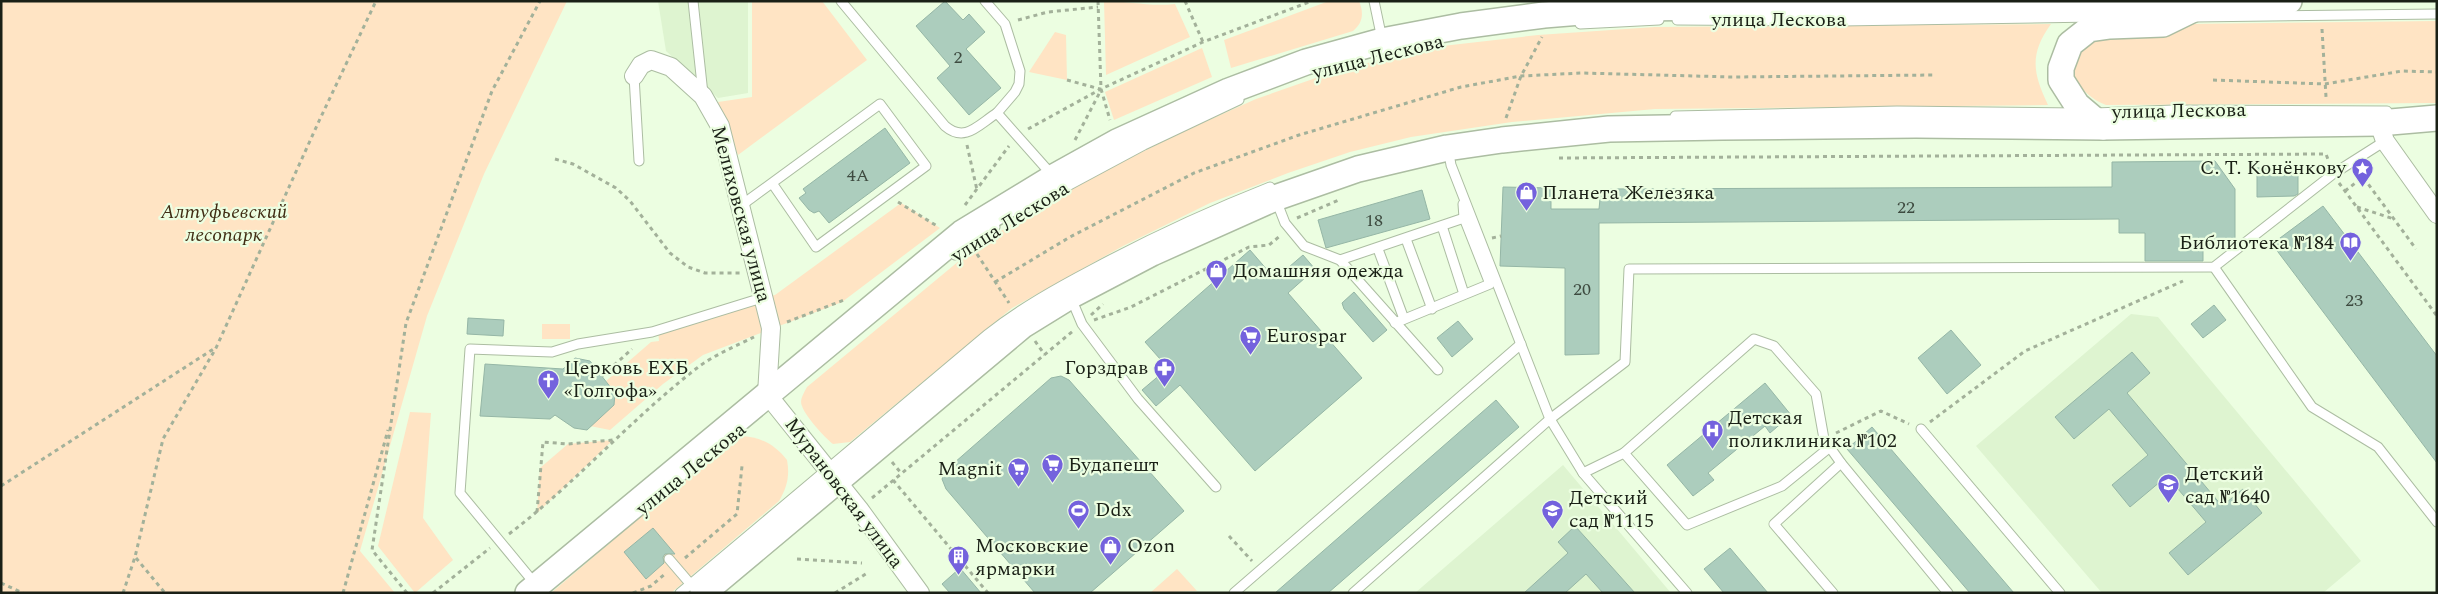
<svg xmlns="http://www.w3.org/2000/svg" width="2438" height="594" font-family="Spectral,serif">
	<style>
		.built { fill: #def4d0 }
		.green { fill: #ffe4c4 }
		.building { fill: #accdbd; stroke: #95b6a6 }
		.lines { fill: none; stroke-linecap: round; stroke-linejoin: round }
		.lane-casing { stroke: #acbda2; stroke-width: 11 }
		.street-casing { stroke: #acbda2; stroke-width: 20 }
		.secondary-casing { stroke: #acbda2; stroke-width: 28 }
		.path { stroke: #a3b19a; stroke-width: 3; stroke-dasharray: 4 4; stroke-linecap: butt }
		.lane { stroke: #fff; stroke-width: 9 }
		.street { stroke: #fff; stroke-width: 18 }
		.secondary { stroke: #fff; stroke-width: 25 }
		.labels { text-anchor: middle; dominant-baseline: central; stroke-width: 4.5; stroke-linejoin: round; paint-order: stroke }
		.number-label { font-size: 18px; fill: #3e4b40 }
		.street-label { font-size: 20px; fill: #1a2016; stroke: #ecfee1 }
		.poi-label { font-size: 20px; fill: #1a2016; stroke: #ecfee1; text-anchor: start }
		.park-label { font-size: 20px; font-style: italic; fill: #412d14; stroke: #ecfee1 }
	</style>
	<rect width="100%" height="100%" fill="#ecfee1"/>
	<g class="built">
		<polygon points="658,1 748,1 748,93 718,98 666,51"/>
		<polygon points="2131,314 2158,317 2361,561 2323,593 2102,593 1976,446"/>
		<polygon points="1563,465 1671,593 1415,593"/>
	</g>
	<g class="green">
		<polygon points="1,1 567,1 484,174 427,316 360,551 395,593 1,593"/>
		<polygon points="752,1 822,1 867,60 738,155 718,102 752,97"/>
		<path d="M 1104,1 C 1129,1 1150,7 1175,4 L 1190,37 L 1106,75 Z"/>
		<path d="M 1329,1 L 1359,1 C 1364,13 1363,23 1353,31 L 1231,68 L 1224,40 Z"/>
		<path d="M 2437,21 L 2437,103 L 2106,105 C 2088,98 2066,78 2076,56 C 2079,49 2086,42 2090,36 L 2187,24 Z"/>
		<path d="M 2051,24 C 2029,54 2033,74 2048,105 L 1655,109 L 1512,122 L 1411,137 L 1350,152 L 1288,173 L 1210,203 L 1123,246 L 1012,308 L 850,442 L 833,444 C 825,438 805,416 802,406 C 799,400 804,393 807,387 L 977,246 L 1066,190 L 1180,133 L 1256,99 L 1333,72 L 1425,48 L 1538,35 L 1655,27 Z"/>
		<polygon points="1055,32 1066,35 1067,80 1029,72"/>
		<polygon points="1202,48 1212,77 1114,120 1105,92"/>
		<polygon points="901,203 940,228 842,302 703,355 663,384 610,430 590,426 614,405 615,393 606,381 651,342 659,341 658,330 765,297 775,295"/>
		<rect x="542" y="324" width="28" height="15"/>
		<polygon points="410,412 431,413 423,518 453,560 415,593 378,546"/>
		<path d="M 740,436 C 761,437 774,444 787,460 C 790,476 787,487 779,501 L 671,593 L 551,593 L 730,441 Z"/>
		<polygon points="613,440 537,513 540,468 568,444"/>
		<polygon points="1177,569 1197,591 1150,593"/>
	</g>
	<g class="building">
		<polygon points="945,1 963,20 969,14 985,32 966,49 1001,88 969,115 937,78 950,66 916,26"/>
		<polygon points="885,128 910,163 829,223 819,211 814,213 809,210 799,198 806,193 803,189"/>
		<polygon points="2215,161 2235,189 2235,243 2227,249 2203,249 2203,261 2145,261 2145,233 2119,233 2119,219 1599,223 1599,354 1565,355 1565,268 1500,266 1503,187 1551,188 1551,209 1599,209 1601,189 2112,187 2112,162"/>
		<polygon points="2298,167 2298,194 2294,196 2257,197 2257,168"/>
		<polygon points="1422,190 1430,219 1326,248 1318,220"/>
		<polygon points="2323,206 2437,356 2437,463 2272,244"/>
		<polygon points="1250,250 1275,279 1303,255 1315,269 1288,293 1362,378 1255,471 1180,385 1156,406 1142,390 1168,368 1145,342"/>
		<polygon points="1354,292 1387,330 1373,342 1344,309 1342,303"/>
		<polygon points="2214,305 2226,320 2203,338 2191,324"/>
		<polygon points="468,318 504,320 503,336 467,334"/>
		<polygon points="1458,321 1473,339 1452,357 1437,338"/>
		<polygon points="1951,330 1981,365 1947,394 1918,358"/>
		<polygon points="2132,352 2150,373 2127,393 2222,506 2243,489 2262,513 2188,575 2169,553 2206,522 2167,476 2130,507 2112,485 2148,455 2109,409 2074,439 2055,417"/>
		<polygon points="575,358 590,361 615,393 614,405 587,430 574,428 555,415 550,419 480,416 485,364 563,369"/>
		<polygon points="1061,376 1069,380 1184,511 1090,593 1035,593 946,489 942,479 946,470 1051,378"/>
		<polygon points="1765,383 1791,415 1770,433 1765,426 1708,473 1714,480 1693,496 1667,465"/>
		<polygon points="1496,400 1519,427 1328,593 1275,593"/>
		<polygon points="1872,427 2014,593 1970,593 1847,449"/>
		<polygon points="1575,526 1585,537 1635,593 1603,593 1586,574 1565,593 1524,593 1568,553 1558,542"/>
		<polygon points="653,528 675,554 665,554 663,557 664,563 646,579 624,552"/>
		<polygon points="1730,548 1768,593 1724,593 1704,569"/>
		<polygon points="960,568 981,593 950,593 942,584"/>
	</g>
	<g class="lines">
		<defs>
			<g id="lane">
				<polyline points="693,1 703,94"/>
				<path d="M 841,1 L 945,126 C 965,143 978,125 997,113 L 1052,175"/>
				<polyline points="985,1 1005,24 1020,71 1019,84 1015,92 997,113"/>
				<polyline points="1374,1 1382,39"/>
				<polyline points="2194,17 2437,14"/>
				<polyline points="1677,20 1841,21 2096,17"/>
				<polyline points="1580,24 1659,20"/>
				<polyline points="634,76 639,161"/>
				<polyline points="2095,113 2174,110 2387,111"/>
				<polyline points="1675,116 1897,111 2079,113"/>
				<polyline points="1448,148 1451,165 1550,419 1583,473 1624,453 1754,339 1774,346 1816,394 1824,439 1841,463 1948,593"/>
				<polyline points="1276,200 1285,223 1304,246 1340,260 1438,370"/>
				<polyline points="741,206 750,199 880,104 926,166 816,247 772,183"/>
				<polyline points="1019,212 1144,145 1239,100"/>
				<polyline points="1442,226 1464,294"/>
				<polyline points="1406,239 1432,309"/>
				<polyline points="1378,249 1404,319"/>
				<polyline points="955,255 995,227"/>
				<polyline points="1340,260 1464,218"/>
				<polyline points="2214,267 2312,407 2378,447 2437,522"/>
				<polyline points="1071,298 1082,324 1138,399 1216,487"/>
				<polyline points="1395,323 1490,284 1464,218 1463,204"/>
				<polyline points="1921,429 2060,593"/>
				<polyline points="1624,453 1687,525 1782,486 1830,447"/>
				<polyline points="1583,473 1687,593"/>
				<polyline points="669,559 693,587"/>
				<polyline points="536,585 460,493 470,349 552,352 578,344 652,332 765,297"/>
				<path d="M 680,593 L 988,334 C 1021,308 1057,288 1093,269 C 1151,238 1209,211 1270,187"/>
				<polyline points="1234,593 1521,344"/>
				<polyline points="1353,593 1550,419 1625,362 1629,269 2214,267 2333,174 2385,141"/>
				<polyline points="1833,593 1774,524 1841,463"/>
			</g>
			<g id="street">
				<polyline points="634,76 641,65 651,60 671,67 703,96 720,126 771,328 767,394 859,509 920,593"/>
				<polyline points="2379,123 2385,141 2437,214"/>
			</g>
			<g id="secondary">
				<polyline points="2103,127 2077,105 2061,80 2061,68 2070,44 2089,29 2110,26 2163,24 2204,4"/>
				<polyline points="528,593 962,233 1054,177 1117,142 1229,91 1306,62 1382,41 1461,26 1544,15 1630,8 2289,1"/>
				<polyline points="703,593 1023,325 1070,296 1152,253 1275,198 1358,169 1447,148 1502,140 1609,129 1722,127 1916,125 2103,127 2379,123 2437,118"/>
			</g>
		</defs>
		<use href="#lane" class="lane-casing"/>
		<use href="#street" class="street-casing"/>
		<use href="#secondary" class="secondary-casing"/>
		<g class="path">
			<polyline points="1098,1 1101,89 1110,120"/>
			<polyline points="1185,1 1203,42"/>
			<polyline points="1018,20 1048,12 1098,7"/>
			<polyline points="2322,29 2326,97"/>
			<polyline points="1067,80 1100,89"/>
			<polyline points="2213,80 2325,84 2402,71 2437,72"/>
			<polyline points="1506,118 1521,76 1542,37"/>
			<polyline points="1028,129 1101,89 1203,42 1312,1"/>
			<polyline points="1075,140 1101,90"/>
			<polyline points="967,145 977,190"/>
			<polyline points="1559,158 2326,154 2329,162"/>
			<polyline points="555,159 573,164 616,188 630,201 670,253 688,267 705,273 741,273"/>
			<polyline points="2339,183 2437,316"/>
			<polyline points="2345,191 2363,177 2416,249"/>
			<polyline points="898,202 937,226"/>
			<polyline points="965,205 1009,146"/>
			<polyline points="2357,207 2394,219"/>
			<polyline points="1297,218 1339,200"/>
			<polyline points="1492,238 1501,236"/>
			<polyline points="977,254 1009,303"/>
			<polyline points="995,282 1070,237 1194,173 1299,135 1461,87 1521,76 1582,73 1732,77 1934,75"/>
			<polyline points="1091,315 1103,304"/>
			<polyline points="1094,320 1131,307 1249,247 1269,245 1280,236"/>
			<polyline points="787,322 844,300"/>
			<polyline points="1035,341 1045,355"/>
			<polyline points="602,376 632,349"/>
			<polyline points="1930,422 2025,351 2183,281"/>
			<polyline points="1836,433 1881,411 1909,424"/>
			<polyline points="892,462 901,473"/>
			<polyline points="893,480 988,593"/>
			<polyline points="1,486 215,348"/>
			<polyline points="872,498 1073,331"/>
			<polyline points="537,512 543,442 568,444 613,440"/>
			<path d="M 509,534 C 576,483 631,419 697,368 C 714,355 736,346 754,337"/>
			<polyline points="1229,536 1252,561"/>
			<polyline points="136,558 165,593"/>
			<polyline points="685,558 737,514 742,466"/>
			<polyline points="797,559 862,563"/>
			<polyline points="1,583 23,593"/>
			<polyline points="123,593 135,557 163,439 216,348 319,121 376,1"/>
			<polyline points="343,593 388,430"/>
			<polyline points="407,593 372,550 406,323 492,91 540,1"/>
			<polyline points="433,593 490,548"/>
			<polyline points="633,593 651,586 666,573"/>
			<polyline points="835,593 869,572"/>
		</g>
		<use href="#lane" class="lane"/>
		<use href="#street" class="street"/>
		<use href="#secondary" class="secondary"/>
	</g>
	<defs>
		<symbol id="sight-pin" viewBox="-11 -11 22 30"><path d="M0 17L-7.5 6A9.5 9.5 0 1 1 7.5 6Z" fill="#7462dd" stroke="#ecfee1"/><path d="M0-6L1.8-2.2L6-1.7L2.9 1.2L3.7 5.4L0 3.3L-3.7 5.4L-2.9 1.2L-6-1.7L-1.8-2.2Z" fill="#fff"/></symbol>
		<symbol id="shop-pin" viewBox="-11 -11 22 30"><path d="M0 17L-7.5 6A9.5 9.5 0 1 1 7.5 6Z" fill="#7462dd" stroke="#ecfee1"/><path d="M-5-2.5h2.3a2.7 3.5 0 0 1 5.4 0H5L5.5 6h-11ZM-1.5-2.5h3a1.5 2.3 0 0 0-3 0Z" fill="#fff"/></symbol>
		<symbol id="library-pin" viewBox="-11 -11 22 30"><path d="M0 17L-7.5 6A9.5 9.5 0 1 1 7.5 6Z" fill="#7462dd" stroke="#ecfee1"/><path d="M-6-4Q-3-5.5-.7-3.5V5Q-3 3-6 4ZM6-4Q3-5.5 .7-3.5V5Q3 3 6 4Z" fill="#fff"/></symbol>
		<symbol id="supermarket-pin" viewBox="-11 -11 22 30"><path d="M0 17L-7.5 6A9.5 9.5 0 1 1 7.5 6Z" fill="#7462dd" stroke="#ecfee1"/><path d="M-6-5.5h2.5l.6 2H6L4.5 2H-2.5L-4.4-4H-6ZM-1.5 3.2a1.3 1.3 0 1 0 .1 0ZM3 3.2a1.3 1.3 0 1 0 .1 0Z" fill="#fff"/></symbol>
		<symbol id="pharmacy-pin" viewBox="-11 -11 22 30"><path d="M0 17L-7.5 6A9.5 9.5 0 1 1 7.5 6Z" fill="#7462dd" stroke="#ecfee1"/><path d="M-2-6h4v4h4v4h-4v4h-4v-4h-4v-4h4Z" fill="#fff"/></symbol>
		<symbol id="church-pin" viewBox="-11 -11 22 30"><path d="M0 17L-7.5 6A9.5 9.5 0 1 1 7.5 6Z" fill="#7462dd" stroke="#ecfee1"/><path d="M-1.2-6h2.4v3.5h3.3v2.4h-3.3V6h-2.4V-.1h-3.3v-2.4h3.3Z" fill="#fff"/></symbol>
		<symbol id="hospital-pin" viewBox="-11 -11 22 30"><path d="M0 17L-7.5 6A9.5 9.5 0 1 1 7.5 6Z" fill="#7462dd" stroke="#ecfee1"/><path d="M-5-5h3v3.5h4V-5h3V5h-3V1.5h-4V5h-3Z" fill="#fff"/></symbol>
		<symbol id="school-pin" viewBox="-11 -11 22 30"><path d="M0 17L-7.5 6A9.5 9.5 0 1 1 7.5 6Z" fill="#7462dd" stroke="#ecfee1"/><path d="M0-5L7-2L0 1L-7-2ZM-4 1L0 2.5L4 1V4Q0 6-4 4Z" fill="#fff"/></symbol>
		<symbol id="stadium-pin" viewBox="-11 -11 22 30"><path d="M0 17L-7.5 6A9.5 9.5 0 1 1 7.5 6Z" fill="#7462dd" stroke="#ecfee1"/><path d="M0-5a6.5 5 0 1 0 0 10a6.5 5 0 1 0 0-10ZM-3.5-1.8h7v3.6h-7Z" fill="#fff"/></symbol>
		<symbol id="building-pin" viewBox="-11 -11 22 30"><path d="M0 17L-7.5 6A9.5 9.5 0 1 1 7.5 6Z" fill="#7462dd" stroke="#ecfee1"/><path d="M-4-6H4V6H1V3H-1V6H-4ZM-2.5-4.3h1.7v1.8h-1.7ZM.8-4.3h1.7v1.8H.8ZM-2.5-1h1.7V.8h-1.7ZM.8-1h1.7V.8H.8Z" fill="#fff"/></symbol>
	</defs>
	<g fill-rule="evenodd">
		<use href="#sight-pin" x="2350" y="156" width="25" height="34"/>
		<use href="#shop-pin" x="1514" y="180" width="25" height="34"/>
		<use href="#library-pin" x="2338" y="230" width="25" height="34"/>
		<use href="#shop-pin" x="1204" y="258" width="25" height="34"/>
		<use href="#supermarket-pin" x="1238" y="324" width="25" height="34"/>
		<use href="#pharmacy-pin" x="1152" y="356" width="25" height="34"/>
		<use href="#church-pin" x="536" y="368" width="25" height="34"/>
		<use href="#hospital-pin" x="1700" y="418" width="25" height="34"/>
		<use href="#supermarket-pin" x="1040" y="452" width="25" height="34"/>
		<use href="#supermarket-pin" x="1006" y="456" width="25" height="34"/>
		<use href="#school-pin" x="2156" y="472" width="25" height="34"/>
		<use href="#stadium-pin" x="1066" y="498" width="25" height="34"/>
		<use href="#school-pin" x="1540" y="498" width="25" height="34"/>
		<use href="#shop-pin" x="1098" y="534" width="25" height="34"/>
		<use href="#building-pin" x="946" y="544" width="25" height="34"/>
	</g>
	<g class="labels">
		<g class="number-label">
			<text x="958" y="57">2</text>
			<text x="858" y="175">4А</text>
			<text x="1906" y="207">22</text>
			<text x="1374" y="220">18</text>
			<text x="1582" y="289">20</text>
			<text x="2354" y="300">23</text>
		</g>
		<g class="street-label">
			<text x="1779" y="20">улица Лескова</text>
			<text transform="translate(1378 57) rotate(-14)">улица Лескова</text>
			<text transform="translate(2179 111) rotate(-1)">улица Лескова</text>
			<text transform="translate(741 214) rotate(75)">Мелиховская улица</text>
			<text transform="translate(1010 222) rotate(-32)">улица Лескова</text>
			<text transform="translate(691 469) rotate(-39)">улица Лескова</text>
			<text transform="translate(844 493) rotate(53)">Мурановская улица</text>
		</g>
		<g class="poi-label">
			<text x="2346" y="168" text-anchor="end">С. Т. Конёнкову</text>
			<text x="1542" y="193">Планета Железяка</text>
			<text x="2334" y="243" text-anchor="end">Библиотека №184</text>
			<text x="1233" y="271">Домашняя одежда</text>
			<text x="1266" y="336">Eurospar</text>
			<text x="564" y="368">Церковь ЕХБ<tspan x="564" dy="23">«Голгофа»</tspan></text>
			<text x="1148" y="368" text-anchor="end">Горздрав</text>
			<text x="1728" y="418">Детская<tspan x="1728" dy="23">поликлиника №102</tspan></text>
			<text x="1068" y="465">Будапешт</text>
			<text x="1002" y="469" text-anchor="end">Magnit</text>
			<text x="2185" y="474">Детский<tspan x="2185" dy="23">сад №1640</tspan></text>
			<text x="1569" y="498">Детский<tspan x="1569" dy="23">сад №1115</tspan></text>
			<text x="1095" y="510">Ddx</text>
			<text x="975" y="546">Московские<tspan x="975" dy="23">ярмарки</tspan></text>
			<text x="1127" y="546">Ozon</text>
		</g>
		<g class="park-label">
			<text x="224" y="212">Алтуфьевский<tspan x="224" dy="23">лесопарк</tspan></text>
		</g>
	</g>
	<rect width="2438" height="594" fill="none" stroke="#1a2016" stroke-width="5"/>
</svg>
